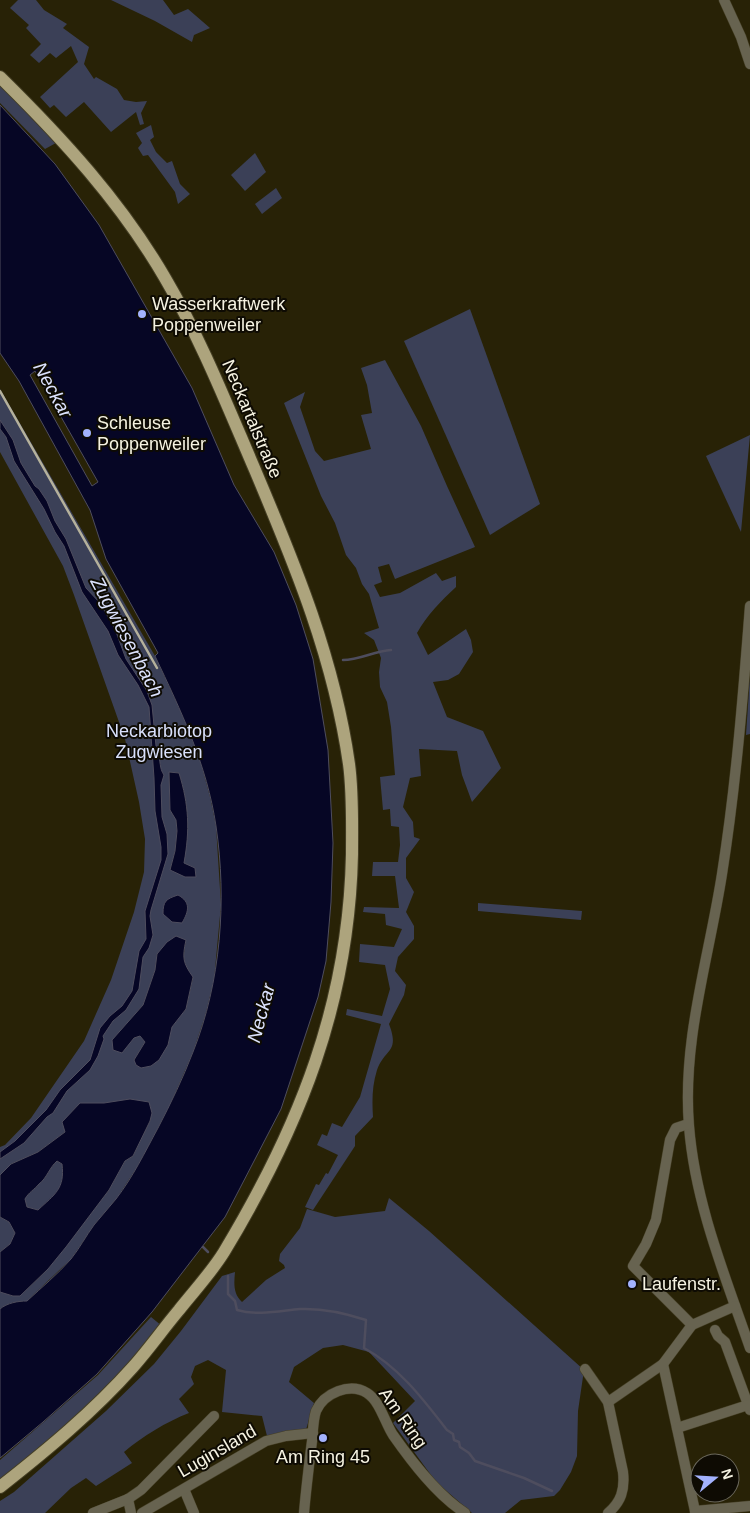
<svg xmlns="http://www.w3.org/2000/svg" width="750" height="1513" font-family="Helvetica,sans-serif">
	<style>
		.green { fill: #3b4057; fill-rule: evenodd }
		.water { fill: #060625; stroke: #4e4d5e; fill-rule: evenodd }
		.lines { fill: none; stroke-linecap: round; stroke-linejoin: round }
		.stream { stroke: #4e4d5e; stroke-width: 2.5 }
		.minor-casing { stroke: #453f25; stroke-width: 11 }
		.major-casing { stroke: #453f25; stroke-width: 14 }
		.minor { stroke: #676350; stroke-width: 10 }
		.major { stroke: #ada47d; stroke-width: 12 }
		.rail { stroke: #b5b19c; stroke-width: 2.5 }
		.poi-dot { fill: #a3b2fd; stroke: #0e0b03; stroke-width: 2 }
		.labels { text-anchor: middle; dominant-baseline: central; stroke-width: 4; stroke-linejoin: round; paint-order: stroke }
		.poi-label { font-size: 18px; fill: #f6f3e2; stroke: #0e0b03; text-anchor: start }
		.street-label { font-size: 18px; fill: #f6f3e2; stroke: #0e0b03 }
		.park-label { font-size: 18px; fill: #dae1fc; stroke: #0e0b03 }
		.water-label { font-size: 19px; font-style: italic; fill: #dce2fd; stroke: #0e0b03 }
	</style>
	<rect width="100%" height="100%" fill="#282206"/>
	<g class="green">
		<polygon points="18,0 36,0 44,10 67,24 63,28 89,47 84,64 94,79 96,77 117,89 124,100 136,102 147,101 141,113 144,124 140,125 136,112 111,132 84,102 66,117 54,105 50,108 40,97 78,62 71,46 56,58 50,53 39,63 30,55 41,44 26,28 29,25 10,8"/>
		<polygon points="111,0 163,0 174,15 188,9 210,28 194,35 192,42 155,21"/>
		<polygon points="0,85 56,143 45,149 0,103"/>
		<polygon points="151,125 154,137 150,140 156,152 167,163 172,161 180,184 190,194 178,204 175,192 148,155 143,156 138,148 142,143 136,133"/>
		<polygon points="255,153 266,172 245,191 231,175"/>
		<polygon points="276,188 282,198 262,214 255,204"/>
		<polygon points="470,309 540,504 490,535 404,341"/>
		<path d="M 385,360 L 421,426 L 447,486 L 475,547 L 395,579 L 389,564 L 378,567 L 382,582 L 374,585 L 380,597 L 400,593 L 436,573 L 442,581 L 456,576 L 456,587 C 441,601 427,615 417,633 L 428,655 L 466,629 L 471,640 L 473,652 L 459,674 L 448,680 L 433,682 L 447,717 L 483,731 L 501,768 L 472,802 L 462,775 L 457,751 L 419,749 L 421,776 L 410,778 L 403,807 L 413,822 L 414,837 L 420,839 L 406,858 L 406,878 L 414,892 L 406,912 L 414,926 L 414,939 L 398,957 L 395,971 L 406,985 L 404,995 L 389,1024 C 400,1053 385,1048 377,1070 C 372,1086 372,1101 373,1117 L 355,1136 L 355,1146 L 313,1210 L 305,1207 L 316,1184 L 319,1185 L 326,1173 L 328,1174 L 338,1155 L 317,1145 L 322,1134 L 327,1136 L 332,1123 L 342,1127 L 360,1097 L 381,1024 L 346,1015 L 347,1009 L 382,1016 L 390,989 L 385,965 L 359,962 L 360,944 L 394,947 L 402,929 L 386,925 L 385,914 L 363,912 L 364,907 L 399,908 L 395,876 L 372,876 L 373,862 L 398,862 L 400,845 L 399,827 L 391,826 L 390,809 L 383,810 L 380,777 L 395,775 L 391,727 L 387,702 L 380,687 L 379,672 L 381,658 L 374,640 L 364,633 L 379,628 L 369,594 L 362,584 L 356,568 L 346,555 L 335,523 L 321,496 L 284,403 L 305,392 L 300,407 L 315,451 L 324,461 L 371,449 L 361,415 L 372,413 L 367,385 L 361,368 Z"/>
		<path d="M 0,389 L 155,656 L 181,712 L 199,756 L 210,797 L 216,826 L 221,905 L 214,980 L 205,1016 L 193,1052 L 170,1105 L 139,1164 L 117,1198 L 95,1224 L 71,1259 L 27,1301 C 18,1301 7,1303 0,1309 L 0,1291 L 12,1296 L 20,1296 L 48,1269 L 109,1190 L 125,1161 L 133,1156 L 150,1121 L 151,1113 L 104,1103 L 80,1103 L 63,1122 L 65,1132 L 38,1152 L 11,1164 L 0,1175 L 0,1147 L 5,1145 L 31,1118 L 84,1041 L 111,980 L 134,912 L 144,872 L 145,839 L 139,802 L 125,739 L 74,595 L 63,566 L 0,452 ZM 169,772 L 179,773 C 189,805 190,830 183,863 L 170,870 L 175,851 L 177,831 L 176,819 L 170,810 ZM 186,940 C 183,958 182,962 193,978 L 186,1009 L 171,1027 L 168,1045 L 134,1060 L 145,1042 L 140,1035 L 134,1038 L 120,1032 L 143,1005 L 155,970 L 157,954 Z"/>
		<polygon points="750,435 741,532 706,456"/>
		<polygon points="750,676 750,734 746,735"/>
		<polygon points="478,903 582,911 581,920 478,911"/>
		<path d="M 57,1161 L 62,1164 C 65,1189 56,1194 38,1210 L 27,1207 L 24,1199 C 29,1192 34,1190 39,1184 C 47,1178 49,1168 57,1161 Z"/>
		<path d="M 389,1198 L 429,1231 L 584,1370 L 578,1411 L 577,1456 L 571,1472 L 560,1490 L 554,1496 L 521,1500 L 505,1513 L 472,1513 L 436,1482 L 393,1423 L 415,1401 L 369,1352 L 343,1345 L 323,1348 L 294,1367 L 289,1382 L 314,1403 L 305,1433 L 267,1436 L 262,1416 L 222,1412 L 226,1370 L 208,1360 L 195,1366 L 191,1377 L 194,1384 L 179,1399 L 189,1413 C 166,1422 143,1436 124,1452 L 132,1463 L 96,1486 L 86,1478 L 71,1488 L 45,1513 L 0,1513 L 0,1501 L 14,1492 L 106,1411 L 154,1364 L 181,1331 L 222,1276 L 235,1272 C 234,1283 233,1294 242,1302 L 266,1280 L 285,1268 L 284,1265 L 279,1261 L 280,1254 L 300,1228 L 307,1209 L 335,1217 L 385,1211 Z"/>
		<polygon points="0,1217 9,1222 15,1233 10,1244 0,1252"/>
		<polygon points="151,1317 162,1326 110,1384 62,1430 0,1481 0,1460 98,1375"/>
	</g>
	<g class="water">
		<path d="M 0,105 L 55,164 L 99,225 L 192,388 L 234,485 L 274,552 L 296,605 L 313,659 L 328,750 L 333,843 L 331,902 L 326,961 L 318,997 L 281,1109 L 225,1217 L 152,1312 L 97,1374 L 43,1422 L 0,1458 L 0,1309 C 7,1303 18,1301 27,1301 C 42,1287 58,1274 71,1259 C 79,1249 86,1236 94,1225 C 101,1216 109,1208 116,1199 C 133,1177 145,1152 158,1128 C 171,1103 183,1078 193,1052 C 221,982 227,900 216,826 C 207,765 181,711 155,656 L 158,653 L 106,559 L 90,510 L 19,381 L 0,353 ZM 35,371 L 98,482 L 92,486 L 30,375 Z"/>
		<path d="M 0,420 L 13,440 L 21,463 L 35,486 L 39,489 L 47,501 L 55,521 L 66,539 L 86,588 L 100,603 L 115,629 L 126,659 L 147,691 L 152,705 L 156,746 L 160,748 L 158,754 C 161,761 159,768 164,775 L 161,785 L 162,817 L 167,834 L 168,854 L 151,910 L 150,916 L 153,935 L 149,948 L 143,957 L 139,989 L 126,1010 L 113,1021 L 103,1036 L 104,1039 L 98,1056 L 90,1070 L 67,1091 L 53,1113 L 47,1117 L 24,1143 L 0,1159 L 0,1152 L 15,1141 L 46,1110 L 60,1090 L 90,1060 L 100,1028 L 110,1016 L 122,1006 L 132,991 L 139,951 L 146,939 L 145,911 L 161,860 L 161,847 L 155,811 L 154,778 L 149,707 L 138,685 L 118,655 L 108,631 L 82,592 L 64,546 L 55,532 L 44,509 L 14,461 L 6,437 L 0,429 Z"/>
		<path d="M 169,772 L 179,773 C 189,805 190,830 184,863 L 195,868 L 196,877 L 185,877 L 170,870 L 175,851 L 177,831 L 176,820 L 170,810 Z"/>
		<path d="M 178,895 C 191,902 189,911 182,923 L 172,922 L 163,914 C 163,901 166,899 178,895 Z"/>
		<path d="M 176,936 L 186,940 C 182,958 183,963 193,977 L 186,1009 L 172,1027 L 168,1045 L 159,1060 L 151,1066 L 141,1068 L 136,1065 L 134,1060 L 145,1042 L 140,1036 L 134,1038 L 122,1053 L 113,1050 L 112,1040 L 143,1005 L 155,970 L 157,954 L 167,942 Z"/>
		<path d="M 130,1099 L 149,1102 L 152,1113 L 150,1121 L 133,1156 L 125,1161 L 109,1190 L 66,1247 L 48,1269 L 20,1296 L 13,1296 L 0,1292 L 0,1252 L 10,1244 L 15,1233 L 9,1222 L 0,1217 L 0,1175 L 11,1164 L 38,1152 L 65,1132 L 62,1122 L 80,1103 L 104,1103 ZM 57,1161 L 62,1164 C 65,1189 55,1194 38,1210 L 27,1207 L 25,1199 C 29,1192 34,1190 39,1184 C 47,1178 49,1168 57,1161 Z"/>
	</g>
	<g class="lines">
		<g class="stream">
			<path d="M 343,660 C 360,660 374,651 391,650"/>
			<polyline points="203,1247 208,1252"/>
			<path d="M 228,1276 L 228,1294 L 235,1301 L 237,1310 C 258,1316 279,1311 300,1309 C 323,1308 345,1313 366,1320 L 364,1348 C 399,1367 423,1399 447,1430 L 453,1434 L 454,1440 L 459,1442 L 460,1447 L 469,1453 L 475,1461 L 524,1478 L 552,1491"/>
		</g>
		<defs>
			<g id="minor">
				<polyline points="724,0 741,37 750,64"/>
				<path d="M 750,606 C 743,697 736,785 722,874 C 709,958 682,1040 689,1126 C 695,1203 725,1276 750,1348"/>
				<polyline points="688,1124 676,1128 670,1140 656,1220 646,1244 633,1266 692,1325"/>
				<polyline points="715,1330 718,1336 725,1342 750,1410"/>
				<polyline points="663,1364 695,1511"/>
				<path d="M 585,1369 L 608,1402 L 623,1472 C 625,1490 621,1502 608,1513"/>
				<polyline points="608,1402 663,1364 692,1325 735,1306"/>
				<polyline points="677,1428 748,1405"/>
				<polyline points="184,1489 194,1513"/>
				<polyline points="128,1499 131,1513"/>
				<polyline points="695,1511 750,1506"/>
				<polyline points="93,1513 128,1499 141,1490 214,1416"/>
				<polyline points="142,1513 266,1441 286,1436 313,1433"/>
				<path d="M 304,1513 C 306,1489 309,1465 312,1441 C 313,1432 313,1420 316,1411 C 324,1393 350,1382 367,1393 C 380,1401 385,1423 393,1435 C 412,1462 437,1495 465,1513"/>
			</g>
			<path id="major" d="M 0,77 C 62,138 121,202 165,278 C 201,339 227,405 255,470 C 296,567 334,659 349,764 C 353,794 352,824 352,854 C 349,1003 300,1126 224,1252 C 211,1273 194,1291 179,1310 C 163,1329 149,1349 133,1367 C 93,1412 47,1450 0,1487"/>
		</defs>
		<use href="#minor" class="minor-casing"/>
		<use href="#major" class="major-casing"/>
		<use href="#minor" class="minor"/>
		<use href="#major" class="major"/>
		<polyline class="rail" points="0,391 157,668"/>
	</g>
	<g class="poi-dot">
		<circle cx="142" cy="314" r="5"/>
		<circle cx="87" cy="433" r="5"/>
		<circle cx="632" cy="1284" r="5"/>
		<circle cx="323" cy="1438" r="5"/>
	</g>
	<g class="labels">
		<g class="poi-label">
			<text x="152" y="304">Wasserkraftwerk<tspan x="152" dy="21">Poppenweiler</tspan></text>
			<text x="97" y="423">Schleuse<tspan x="97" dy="21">Poppenweiler</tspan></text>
			<text x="642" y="1284">Laufenstr.</text>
			<text x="323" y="1457" text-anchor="middle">Am Ring 45</text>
		</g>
		<g class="street-label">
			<text transform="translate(252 419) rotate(67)">Neckartalstraße</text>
			<text transform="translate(403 1418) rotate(55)">Am Ring</text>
			<text transform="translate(217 1451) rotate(-30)">Luginsland</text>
		</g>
		<g class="park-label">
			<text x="159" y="731">Neckarbiotop<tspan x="159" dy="21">Zugwiesen</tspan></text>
		</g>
		<g class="water-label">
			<text transform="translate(53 390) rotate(61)">Neckar</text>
			<text transform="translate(127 637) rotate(62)">Zugwiesenbach</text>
			<text transform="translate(261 1013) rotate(-75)">Neckar</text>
		</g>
	</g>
	<g transform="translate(715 1478) rotate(72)"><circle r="24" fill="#0e0b03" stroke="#6b685c"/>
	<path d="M0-4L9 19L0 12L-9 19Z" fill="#a3b2fd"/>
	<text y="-8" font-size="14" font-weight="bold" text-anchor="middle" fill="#f6f3e2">N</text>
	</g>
</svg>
